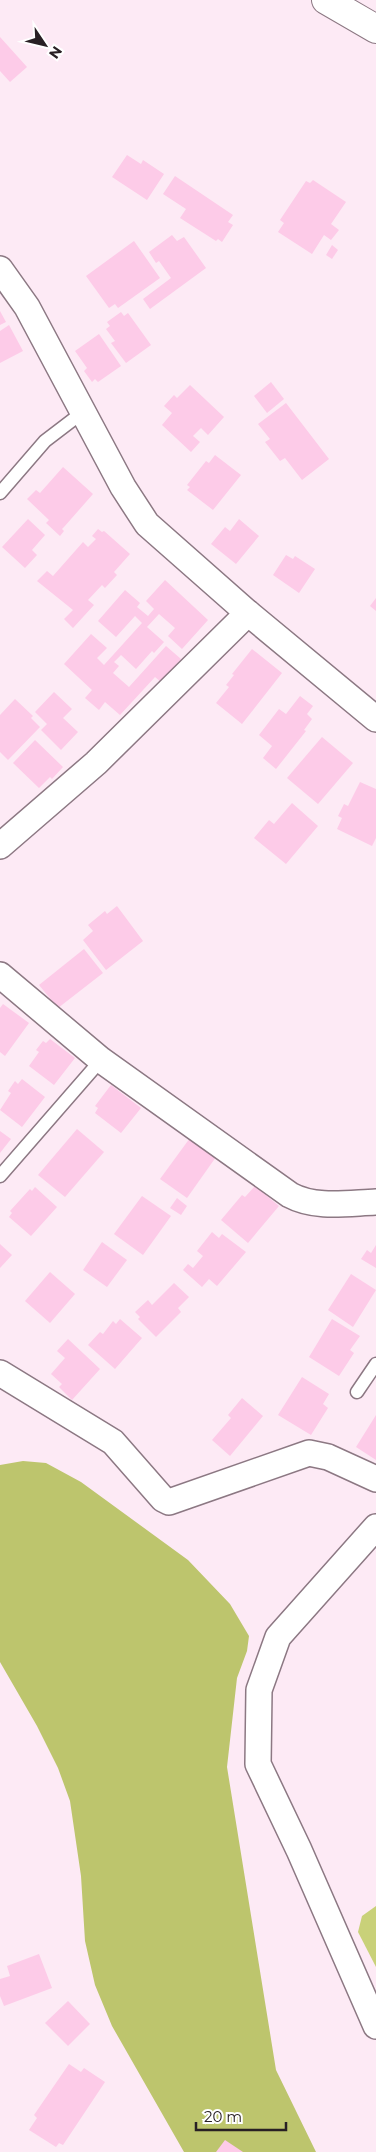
<svg xmlns="http://www.w3.org/2000/svg" width="376" height="2152" font-family="Montserrat,sans-serif">
	<style>
		.forest { fill: #bdc56d }
		.water { fill: #c9d179 }
		.building { fill: #fdcbe8 }
		.lines { fill: none; stroke-linecap: round; stroke-linejoin: round }
		.service-casing { stroke: #8c7883; stroke-width: 15 }
		.minor-casing { stroke: #8c7883; stroke-width: 28 }
		.tertiary-casing { stroke: #8c7883; stroke-width: 30 }
		.service { stroke: #fff; stroke-width: 12 }
		.minor { stroke: #fff; stroke-width: 25 }
		.tertiary { stroke: #fff; stroke-width: 28 }
	</style>
	<rect width="100%" height="100%" fill="#fdeaf5"/>
	<polygon class="forest" points="23,1461 46,1463 81,1482 188,1560 230,1604 249,1636 247,1651 237,1678 227,1767 276,2070 316,2152 184,2152 112,2026 95,1985 85,1941 81,1876 70,1801 58,1768 37,1726 0,1662 0,1465"/>
	<polygon class="water" points="376,1906 376,1967 358,1932 362,1916"/>
	<g class="building">
		<polygon points="0,37 27,67 10,82 0,71"/>
		<polygon points="127,155 141,164 143,160 164,174 147,200 112,177"/>
		<polygon points="175,176 233,215 228,222 233,225 222,242 218,239 216,241 180,218 186,209 163,194"/>
		<polygon points="313,180 346,202 331,224 339,230 331,240 324,235 312,254 278,232 284,223 280,220 306,181 310,183"/>
		<polygon points="172,235 177,241 184,237 206,268 150,309 143,299 171,278 159,261 156,263 149,252"/>
		<polygon points="134,241 160,278 118,308 115,304 109,308 86,276"/>
		<polygon points="332,245 338,250 332,259 326,255"/>
		<polygon points="0,311 6,322 0,325"/>
		<polygon points="121,312 124,316 128,313 151,345 126,363 111,343 115,341 106,329 110,326 107,322"/>
		<polygon points="9,325 23,351 0,363 0,331"/>
		<polygon points="99,334 121,366 98,382 95,379 92,382 84,371 87,368 75,351"/>
		<polygon points="271,382 284,399 267,413 254,396"/>
		<polygon points="190,385 224,417 208,435 201,428 193,436 200,442 191,452 162,425 172,413 164,406 174,395 177,398"/>
		<polygon points="286,403 329,459 302,480 285,458 280,461 265,442 270,439 258,424"/>
		<polygon points="215,455 241,475 213,510 187,490 190,487 187,485 206,461 209,463"/>
		<polygon points="63,467 93,494 64,527 62,529 64,531 60,536 46,523 49,520 27,499 36,490 40,493"/>
		<polygon points="28,519 45,535 32,550 37,555 25,568 2,547"/>
		<polygon points="239,519 259,536 236,564 211,544 225,527 230,531"/>
		<polygon points="98,529 102,532 104,531 130,554 114,572 117,575 105,588 102,585 88,600 94,605 73,628 64,619 73,610 37,581 47,571 53,576 83,542 88,547 96,539 92,536"/>
		<polygon points="286,555 293,559 295,556 315,569 299,593 273,575"/>
		<polygon points="165,580 208,620 182,649 168,636 175,628 159,614 147,627 164,642 154,653 152,651 136,669 121,655 114,662 119,666 113,673 129,687 166,646 181,659 161,682 155,677 120,715 105,702 99,710 85,698 92,690 64,664 91,634 107,648 97,658 104,665 142,623 135,616 116,637 98,621 125,590 140,603 137,607 148,616 154,609 146,601"/>
		<polygon points="376,598 376,611 370,606"/>
		<polygon points="252,649 282,673 242,724 216,703 229,687 226,685 234,675 232,674"/>
		<polygon points="54,692 72,709 63,718 78,732 61,750 41,730 47,724 35,712"/>
		<polygon points="300,696 313,706 307,714 312,719 304,730 306,731 276,769 263,758 272,746 259,735 279,709 286,714"/>
		<polygon points="15,699 33,716 31,718 40,727 8,760 0,752 0,715"/>
		<polygon points="322,737 353,763 318,804 287,778"/>
		<polygon points="35,740 63,767 52,779 50,777 39,788 13,763"/>
		<polygon points="360,782 376,789 376,838 372,846 337,829 342,818 338,816 344,804 348,806"/>
		<polygon points="292,803 318,826 286,864 254,838 269,820 274,824"/>
		<polygon points="117,906 143,941 106,970 83,940 93,931 88,925 105,911 107,914"/>
		<polygon points="84,949 103,973 58,1008 39,985"/>
		<polygon points="3,1004 29,1023 5,1056 0,1052 0,1008"/>
		<polygon points="50,1039 75,1058 54,1085 29,1066 39,1052 36,1050 43,1041 46,1043"/>
		<polygon points="22,1079 45,1097 22,1127 0,1110 11,1093 8,1091 15,1081 18,1084"/>
		<polygon points="111,1085 141,1108 121,1133 95,1113 98,1108 95,1106"/>
		<polygon points="77,1129 104,1152 65,1197 38,1175"/>
		<polygon points="0,1131 11,1139 0,1153"/>
		<polygon points="190,1138 216,1157 187,1198 160,1179"/>
		<polygon points="255,1186 279,1206 248,1243 221,1220 242,1195 245,1197"/>
		<polygon points="35,1187 57,1207 31,1236 9,1217 12,1213 10,1211 30,1189 32,1191"/>
		<polygon points="142,1196 171,1216 143,1255 114,1234"/>
		<polygon points="177,1198 187,1206 181,1215 170,1208"/>
		<polygon points="212,1232 219,1238 222,1234 246,1252 217,1286 209,1279 202,1287 183,1270 188,1264 193,1268 203,1256 197,1251"/>
		<polygon points="102,1242 127,1260 107,1287 83,1270"/>
		<polygon points="0,1244 12,1255 0,1268"/>
		<polygon points="376,1245 376,1268 361,1259 367,1250 371,1253"/>
		<polygon points="50,1272 75,1294 50,1323 25,1301"/>
		<polygon points="351,1274 376,1290 353,1327 328,1310"/>
		<polygon points="174,1283 189,1297 178,1308 181,1312 156,1337 138,1319 140,1317 135,1312 148,1300 152,1305"/>
		<polygon points="120,1319 142,1338 115,1369 88,1345 100,1332 103,1334 113,1321 116,1324"/>
		<polygon points="332,1319 360,1336 350,1350 354,1353 339,1376 309,1357"/>
		<polygon points="68,1339 100,1369 72,1400 59,1387 62,1384 51,1374 65,1358 57,1351"/>
		<polygon points="302,1377 329,1394 323,1404 328,1408 311,1435 278,1415"/>
		<polygon points="242,1398 263,1416 230,1456 212,1440 231,1418 228,1415"/>
		<polygon points="376,1415 376,1460 356,1447"/>
		<polygon points="39,1954 52,1988 4,2006 0,1996 0,1979 10,1976 7,1966"/>
		<polygon points="68,2001 90,2024 68,2046 45,2023"/>
		<polygon points="69,2064 81,2072 84,2068 105,2082 63,2145 59,2143 56,2147 29,2130 37,2118 34,2115"/>
		<polygon points="225,2140 243,2152 216,2152"/>
	</g>
	<g class="lines">
		<defs>
			<g id="service">
				<polyline points="0,493 45,441 83,412"/>
				<polyline points="0,1176 101,1060"/>
				<polyline points="357,1392 376,1364"/>
			</g>
			<g id="minor">
				<polyline points="0,269 27,307 123,487 147,524 248,613 376,719"/>
				<polyline points="0,846 96,763 248,613"/>
				<path d="M 0,975 L 101,1060 L 290,1195 C 316,1209 348,1203 376,1202"/>
				<polyline points="0,1373 113,1442 163,1499 169,1502 309,1453 328,1457 376,1479"/>
				<polyline points="376,1527 278,1637 259,1690 258,1764 299,1850 376,2026"/>
			</g>
			<polyline id="tertiary" points="326,0 376,29"/>
		</defs>
		<use href="#service" class="service-casing"/>
		<use href="#minor" class="minor-casing"/>
		<use href="#tertiary" class="tertiary-casing"/>
		<use href="#service" class="service"/>
		<use href="#minor" class="minor"/>
		<use href="#tertiary" class="tertiary"/>
	</g>
	<g transform="translate(45 45) rotate(125)" stroke="#ffffff" stroke-width="4" paint-order="stroke">
	<path d="M0-4L9 19L0 12L-9 19Z" fill="#282024"/>
	<text y="-8" font-size="14" font-weight="bold" text-anchor="middle" fill="#282024">N</text>
	</g>
	<path d="M196 2122v8h90v-8" fill="none" stroke="#282024" stroke-width="2.5"/>
	<text x="204" y="2122" font-size="15" fill="#282024" stroke="#ffffff" stroke-width="4" paint-order="stroke">20 m</text>
</svg>
